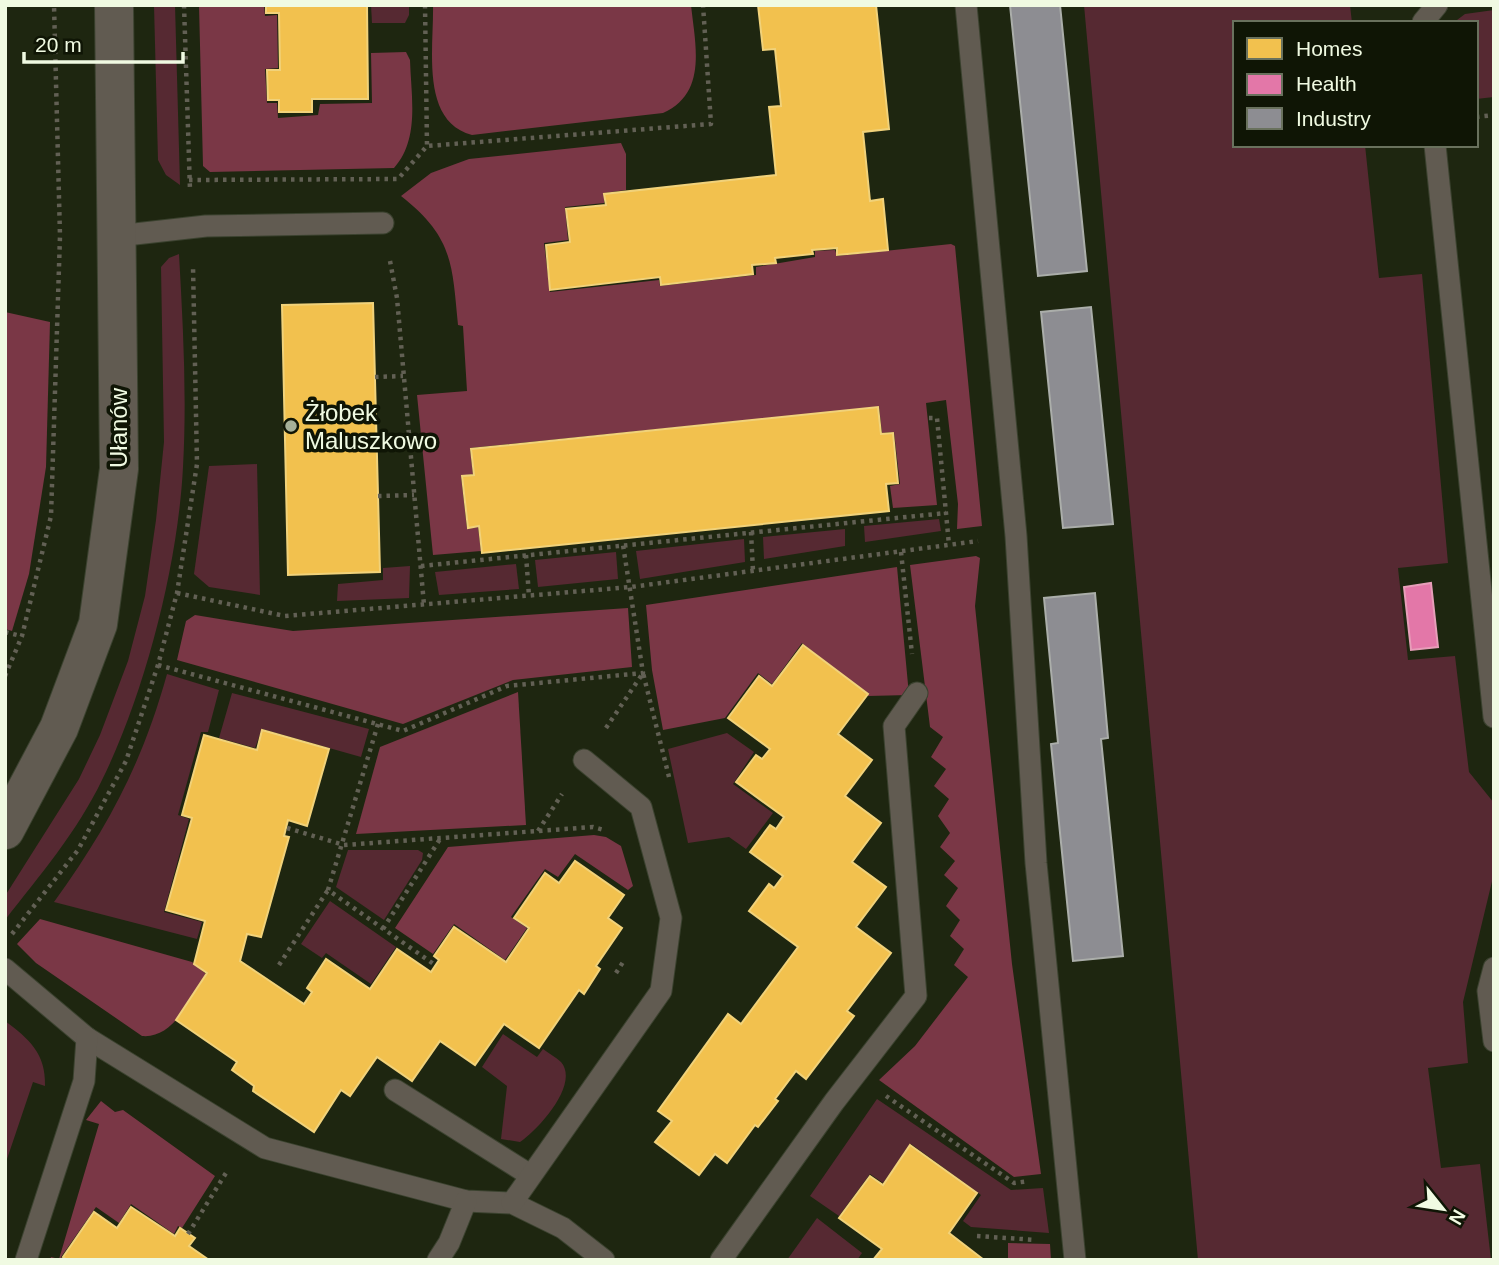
<svg xmlns="http://www.w3.org/2000/svg" width="1499" height="1265" font-family="Helvetica,sans-serif">
	<style>
		.green { fill: #562932 }
		.forest { fill: #7a3746 }
		.homes { fill: #f2c14e; stroke: #f1d27a; stroke-width: 2 }
		.health { fill: #e377a8; stroke: #e79eb9; stroke-width: 2 }
		.industry { fill: #8d8d92; stroke: #abaeaa; stroke-width: 2 }
		.lines { fill: none; stroke-linecap: round; stroke-linejoin: round }
		.lane-casing { stroke: #3b422f; stroke-width: 23 }
		.street-casing { stroke: #3b422f; stroke-width: 40 }
		.path { stroke: #626054; stroke-width: 4.5; stroke-dasharray: 3.5 5; stroke-linecap: butt }
		.lane { stroke: #615b51; stroke-width: 21 }
		.street { stroke: #615b51; stroke-width: 38 }
		.poi-dot { fill: #a6b098; stroke: #0f1505; stroke-width: 2.5 }
		.labels { text-anchor: middle; dominant-baseline: central; stroke-width: 7; stroke-linejoin: round; paint-order: stroke }
		.poi-label { font-size: 24px; fill: #f0fae2; stroke: #0f1505; text-anchor: start }
		.street-label { font-size: 24px; fill: #f0fae2; stroke: #0f1505 }
	</style>
	<rect width="100%" height="100%" fill="#1e2610"/>
	<g class="green">
		<polygon points="154,5 175,5 180,185 166,175 158,160"/>
		<polygon points="371,5 409,5 409,15 405,23 372,23"/>
		<polygon points="1084,5 1350,5 1352,23 1235,23 1235,145 1365,145 1379,278 1422,274 1448,563 1398,568 1408,660 1455,656 1469,772 1494,803 1494,873 1463,1002 1468,1063 1428,1068 1441,1168 1480,1164 1491,1260 1198,1260"/>
		<polygon points="1494,10 1494,97 1476,99 1476,23 1453,23 1465,14"/>
		<path d="M 179,254 C 183,325 187,396 183,467 C 178,565 145,693 102,780 C 77,832 40,875 5,920 L 5,896 L 79,779 L 100,735 L 128,661 L 145,596 L 156,520 L 164,442 L 161,267 L 169,258 Z"/>
		<polygon points="257,464 260,595 209,587 194,574 209,466"/>
		<polygon points="939,519 941,531 865,542 864,526"/>
		<polygon points="845,529 845,546 764,559 763,537"/>
		<polygon points="744,539 745,562 640,579 636,551"/>
		<polygon points="616,552 618,579 538,587 535,560"/>
		<polygon points="516,564 519,589 439,595 435,572"/>
		<polygon points="410,566 409,598 337,601 338,584 383,580 383,568"/>
		<path d="M 167,674 L 219,690 L 208,732 L 201,732 L 178,815 L 189,819 L 164,912 L 202,922 L 197,939 L 54,902 C 108,827 142,764 167,674 Z"/>
		<polygon points="232,693 369,729 361,757 262,729 255,748 219,738"/>
		<polygon points="727,733 754,752 733,784 773,813 746,849 729,837 688,843 668,749"/>
		<polygon points="348,850 418,850 423,853 422,860 384,920 336,887"/>
		<polygon points="330,901 396,947 371,984 326,953 322,958 301,944"/>
		<path d="M 5,1021 C 29,1039 46,1053 45,1086 L 33,1082 L 5,1165 Z"/>
		<path d="M 503,1034 L 537,1057 L 543,1049 C 548,1053 556,1057 561,1062 C 580,1084 538,1130 520,1142 L 501,1139 L 507,1086 L 482,1067 Z"/>
		<polygon points="877,1099 1011,1190 1043,1188 1049,1233 971,1227 963,1221 981,1195 911,1144 883,1183 870,1174 839,1216 810,1196"/>
		<polygon points="817,1218 862,1253 857,1260 787,1260"/>
	</g>
	<g class="forest">
		<path d="M 199,5 L 264,5 L 265,16 L 277,15 L 278,68 L 265,69 L 267,103 L 277,103 L 278,118 L 318,115 L 320,104 L 372,103 L 371,53 L 406,52 L 410,60 C 411,96 420,139 394,168 L 210,172 L 203,166 Z"/>
		<path d="M 433,5 L 691,5 C 695,44 708,93 663,113 L 472,135 C 420,121 434,48 433,5 Z"/>
		<path d="M 621,143 L 626,154 L 626,190 L 604,193 L 604,203 L 565,207 L 568,240 L 544,243 L 550,292 L 659,280 L 660,286 L 756,275 L 756,267 L 815,257 L 815,251 L 835,250 L 837,256 L 951,244 L 955,246 L 982,526 L 957,529 L 958,504 L 946,400 L 926,403 L 937,505 L 893,508 L 890,486 L 900,484 L 894,432 L 882,433 L 879,407 L 470,448 L 473,474 L 461,476 L 467,528 L 478,527 L 481,551 L 433,555 L 417,395 L 467,391 L 463,326 L 458,325 C 452,263 453,237 401,196 L 431,173 L 469,159 Z"/>
		<polygon points="5,312 50,322 46,467 29,574 12,631 5,629"/>
		<polygon points="976,556 980,558 975,606 1012,964 1041,1174 1014,1177 879,1080 915,1046 968,977 954,965 964,949 950,936 960,920 946,906 958,888 944,875 955,861 940,847 950,833 938,816 949,799 934,786 946,769 931,757 943,737 930,727 910,565"/>
		<polygon points="897,567 909,695 868,696 802,643 772,684 758,673 725,718 663,730 652,670 646,605"/>
		<polygon points="628,608 632,667 513,680 403,724 177,660 186,621 195,615 293,631"/>
		<polygon points="518,692 526,825 356,834 380,747"/>
		<polygon points="594,835 606,837 621,846 633,886 628,890 575,854 558,877 545,869 511,917 527,928 505,960 454,924 433,954 395,928 448,847"/>
		<path d="M 40,919 L 192,962 L 206,974 C 191,997 174,1039 142,1036 L 36,963 L 17,944 Z"/>
		<polygon points="101,1101 115,1112 123,1110 215,1176 182,1228 178,1226 174,1234 131,1204 119,1223 96,1207 61,1257 63,1260 50,1260 51,1257 59,1259 99,1124 86,1120"/>
		<polygon points="1008,1243 1050,1244 1051,1260 1008,1260"/>
	</g>
	<g class="homes">
		<polygon points="266,5 367,5 368,99 312,99 312,112 279,112 279,100 268,100 267,70 280,70 279,13 266,13"/>
		<polygon points="758,5 876,5 889,129 863,132 870,201 883,199 888,250 837,255 837,248 812,250 813,254 775,258 776,263 752,265 753,274 661,285 660,277 550,290 546,245 570,242 566,209 606,205 604,194 776,175 769,107 781,106 775,49 763,50"/>
		<polygon points="373,303 380,572 288,575 282,305"/>
		<polygon points="878,407 881,434 893,433 898,483 886,484 889,511 482,553 479,526 468,528 462,476 474,475 471,449"/>
		<polygon points="803,645 868,694 838,734 872,760 845,796 881,823 852,862 886,887 856,927 891,953 847,1011 854,1016 806,1079 796,1071 775,1099 778,1101 758,1127 755,1125 727,1163 715,1154 699,1175 655,1142 672,1121 658,1111 728,1014 741,1024 798,947 749,911 769,884 774,888 783,876 750,852 770,825 776,829 784,817 736,782 756,755 762,759 770,749 728,718 759,676 772,686"/>
		<polygon points="262,730 329,749 307,826 288,820 284,836 289,837 261,937 247,934 240,961 304,1004 312,992 307,988 326,959 370,989 397,949 431,972 439,960 434,956 454,927 506,962 529,928 514,918 545,873 559,883 575,861 624,895 608,918 622,928 596,966 600,969 584,994 579,990 539,1048 504,1024 475,1065 440,1041 412,1081 377,1057 350,1096 341,1090 314,1132 253,1091 254,1086 232,1070 237,1062 176,1020 207,973 194,964 205,921 166,910 192,818 182,815 204,735 257,750"/>
		<polygon points="910,1145 977,1193 949,1233 984,1260 873,1260 882,1249 839,1218 870,1176 883,1185"/>
		<polygon points="131,1207 175,1236 180,1228 195,1238 189,1246 209,1260 67,1260 63,1257 94,1212 117,1228"/>
	</g>
	<polygon class="health" points="1431,583 1438,647 1411,650 1404,587"/>
	<g class="industry">
		<polygon points="1010,5 1060,5 1087,271 1038,276"/>
		<polygon points="1091,307 1113,524 1063,528 1041,312"/>
		<polygon points="1095,593 1108,738 1101,739 1123,956 1073,961 1051,744 1058,743 1044,598"/>
	</g>
	<g class="lines">
		<defs>
			<g id="lane">
				<polyline points="966,5 1016,536 1036,863 1075,1260"/>
				<polyline points="1423,22 1437,5"/>
				<polyline points="1435,145 1494,717"/>
				<polyline points="117,236 206,226 383,223"/>
				<polyline points="1494,968 1488,991 1494,1041"/>
				<polyline points="5,969 87,1038 265,1148 466,1201 512,1203 563,1228 604,1260"/>
				<polyline points="395,1090 530,1175"/>
				<polyline points="512,1203 661,991 671,918 641,807 584,760"/>
				<polyline points="26,1260 84,1081 87,1038"/>
				<polyline points="438,1260 449,1243 466,1201"/>
				<polyline points="721,1260 834,1102 916,996 894,726 917,693"/>
			</g>
			<polyline id="street" points="5,830 59,728 98,624 119,469 114,5"/>
		</defs>
		<use href="#lane" class="lane-casing"/>
		<use href="#street" class="street-casing"/>
		<g class="path">
			<polyline points="184,5 190,190"/>
			<polyline points="425,5 427,146"/>
			<polyline points="1476,117 1494,115"/>
			<polyline points="189,180 398,179 427,146 711,124 703,5"/>
			<polyline points="390,261 397,298 424,605"/>
			<polyline points="375,377 403,376"/>
			<polyline points="929,418 937,418 949,545"/>
			<polyline points="378,496 414,495"/>
			<polyline points="751,532 753,571"/>
			<polyline points="901,552 912,654"/>
			<polyline points="526,555 529,596"/>
			<polyline points="421,566 946,513"/>
			<polyline points="177,593 285,616 631,587 978,541"/>
			<polyline points="5,632 21,636"/>
			<polyline points="158,665 403,731 507,686 643,673 623,545"/>
			<polyline points="5,676 22,636 51,516 60,236 54,5"/>
			<polyline points="378,724 328,890 435,965"/>
			<polyline points="606,728 643,673 669,777"/>
			<polyline points="287,828 344,845 593,827 604,830"/>
			<polyline points="538,831 562,794"/>
			<polyline points="383,929 440,839"/>
			<polyline points="12,934 78,850 126,761 158,665 177,593 197,464 193,266"/>
			<polyline points="279,965 328,890"/>
			<polyline points="616,973 625,959"/>
			<polyline points="886,1096 1014,1183 1029,1181"/>
			<polyline points="188,1234 226,1173"/>
			<polyline points="977,1236 1036,1240"/>
		</g>
		<use href="#lane" class="lane"/>
		<use href="#street" class="street"/>
	</g>
	<circle class="poi-dot" cx="291" cy="426" r="7"/>
	<g class="labels">
		<g class="poi-label">
			<text x="305" y="412">Żłobek<tspan x="305" dy="28">Maluszkowo</tspan></text>
		</g>
		<g class="street-label">
			<text transform="translate(118 428) rotate(-90)">Ułanów</text>
		</g>
	</g>
	<rect width="1499" height="1265" fill="none" stroke="#f0fae2" stroke-width="14"/>
	<rect x="1233" y="21" width="245" height="126" fill="#0f1505" stroke="#69715d" stroke-width="2"/>
	<rect x="1247" y="38" width="35" height="21" fill="#f2c14e" stroke="#69715d" stroke-width="2"/>
	<text x="1296" y="56" font-size="21" fill="#f0fae2">Homes</text>
	<rect x="1247" y="74" width="35" height="21" fill="#e377a8" stroke="#69715d" stroke-width="2"/>
	<text x="1296" y="91" font-size="21" fill="#f0fae2">Health</text>
	<rect x="1247" y="108" width="35" height="21" fill="#8d8d92" stroke="#69715d" stroke-width="2"/>
	<text x="1296" y="126" font-size="21" fill="#f0fae2">Industry</text>
	<g transform="translate(1443 1209) rotate(120)" stroke="#0f1505" stroke-width="5" paint-order="stroke">
	<path d="M0-5L12 26L0 18L-12 26Z" fill="#f0fae2"/>
	<text y="-10" font-size="19" font-weight="bold" text-anchor="middle" fill="#f0fae2">N</text>
	</g>
	<path d="M24 52v10h159v-10" fill="none" stroke="#f0fae2" stroke-width="3.5"/>
	<text x="35" y="52" font-size="21" fill="#f0fae2" stroke="#0f1505" stroke-width="5" paint-order="stroke">20 m</text>
</svg>
